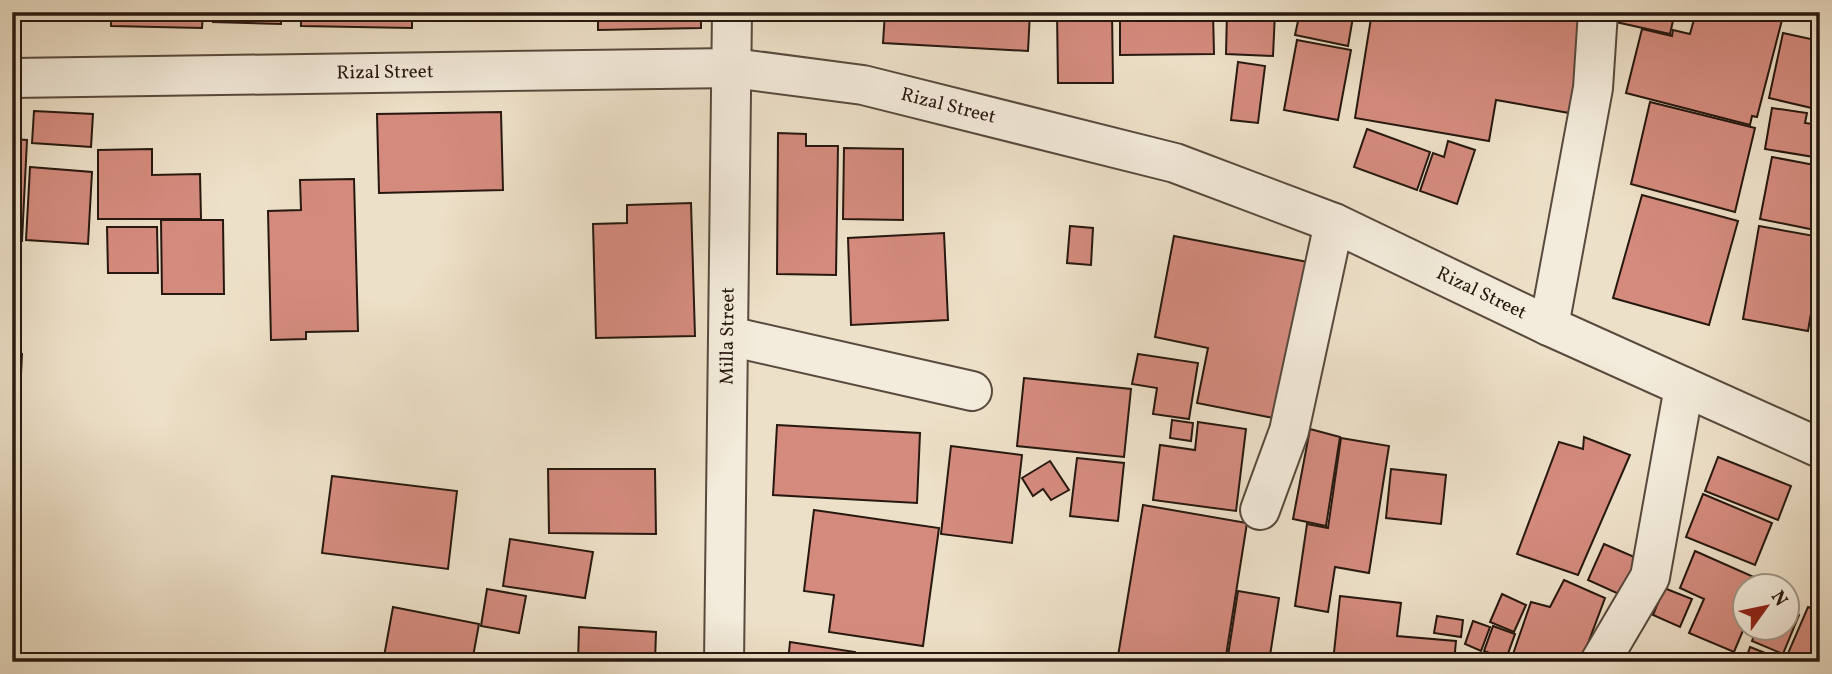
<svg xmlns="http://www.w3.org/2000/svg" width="1832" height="674" font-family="Vollkorn,serif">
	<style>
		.building { fill: #d48b7e; stroke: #27180f; stroke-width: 2 }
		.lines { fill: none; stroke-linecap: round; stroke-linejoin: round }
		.minor-casing { stroke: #584a3d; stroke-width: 42 }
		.minor { stroke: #f3ebdb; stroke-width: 38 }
		.labels { text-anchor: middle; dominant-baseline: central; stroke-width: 6; stroke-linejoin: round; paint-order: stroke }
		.street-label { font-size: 19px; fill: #27180f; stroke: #f3ebdb }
	</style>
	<rect width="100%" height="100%" fill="#ede0c8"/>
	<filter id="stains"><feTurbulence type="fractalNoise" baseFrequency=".00286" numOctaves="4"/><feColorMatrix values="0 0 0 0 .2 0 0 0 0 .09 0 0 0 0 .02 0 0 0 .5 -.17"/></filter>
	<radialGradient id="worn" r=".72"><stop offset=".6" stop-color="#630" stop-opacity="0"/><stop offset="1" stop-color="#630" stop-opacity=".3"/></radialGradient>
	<g class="building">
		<polygon points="111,12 203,12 202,28 111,26"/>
		<polygon points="214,12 281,12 281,24 213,22"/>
		<polygon points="301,12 412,12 412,28 301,26"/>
		<rect x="531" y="12" width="59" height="5"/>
		<polygon points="598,12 701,12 701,28 598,30"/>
		<polygon points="885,12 1030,12 1028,51 883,43"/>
		<polygon points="1057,12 1112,12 1113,83 1058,83"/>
		<polygon points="1120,12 1213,12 1214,54 1120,55"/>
		<polygon points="1227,12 1275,12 1273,56 1226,54"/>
		<polygon points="1300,12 1329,12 1353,17 1348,46 1295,35"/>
		<polygon points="1372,12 1589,12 1575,114 1496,100 1489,141 1355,118"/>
		<polygon points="1613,12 1675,12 1670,34 1611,21"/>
		<polygon points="1696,12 1754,12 1782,20 1757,117 1752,116 1750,125 1626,93 1642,29 1672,36 1673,30 1690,34"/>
		<polygon points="1783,33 1820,41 1820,110 1769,98"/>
		<polygon points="1297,40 1351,50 1338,120 1284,110"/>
		<polygon points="1238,62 1265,66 1258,123 1231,120"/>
		<polygon points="1650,102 1755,128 1735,212 1631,184"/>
		<polygon points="1772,108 1807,113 1805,123 1820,125 1820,158 1765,149"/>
		<polygon points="34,111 93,114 91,147 32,143"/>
		<polygon points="501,112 503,190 379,193 377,114"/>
		<polygon points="1367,129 1430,152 1417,190 1354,167"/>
		<polygon points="778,133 806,134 806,146 838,146 836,275 777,274"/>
		<polygon points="12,139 27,140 22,241 12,241"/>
		<polygon points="1448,141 1475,150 1457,204 1420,191 1433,153 1444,157"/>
		<polygon points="844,148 903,149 903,220 843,219"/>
		<polygon points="152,149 152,175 200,174 201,219 98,219 98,150"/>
		<polygon points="1772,157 1820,166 1820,207 1815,230 1760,219"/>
		<polygon points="30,167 92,172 88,244 26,240"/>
		<polygon points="354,179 358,331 306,332 306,339 271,340 268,211 301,210 300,180"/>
		<polygon points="1642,195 1738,221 1709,325 1613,298"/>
		<polygon points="691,203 695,336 596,338 593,224 627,223 627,205"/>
		<polygon points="161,220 223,220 224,294 162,294"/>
		<polygon points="1070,226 1093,228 1091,265 1067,263"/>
		<polygon points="1759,226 1820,237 1820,261 1808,331 1743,319"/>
		<polygon points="107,227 157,227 158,273 108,273"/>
		<polygon points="944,233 948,320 851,325 848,238"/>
		<polygon points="1174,236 1313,263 1283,420 1197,403 1208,348 1155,337"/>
		<polygon points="1820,304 1820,359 1812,358"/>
		<polygon points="12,354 22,354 19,415 12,415"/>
		<polygon points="1138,354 1198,363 1189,419 1153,414 1157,388 1132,384"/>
		<polygon points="1024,378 1131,389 1124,457 1017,446"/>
		<polygon points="1172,420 1193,423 1191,441 1170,438"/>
		<polygon points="1198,422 1246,429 1236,511 1153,500 1160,445 1195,450"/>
		<polygon points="777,425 920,433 917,503 773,495"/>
		<polygon points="1310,429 1340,437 1326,526 1293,519"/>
		<polygon points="1584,437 1630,455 1578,575 1517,554 1559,442 1583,449"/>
		<polygon points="1341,438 1389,446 1369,573 1335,567 1328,612 1295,606 1307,524 1328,528"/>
		<polygon points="951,446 1022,455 1012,543 941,534"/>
		<polygon points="1718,457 1791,486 1778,520 1705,491"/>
		<polygon points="1077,458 1124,463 1118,521 1070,516"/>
		<polygon points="1050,461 1069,490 1051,500 1043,489 1033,496 1022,478"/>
		<polygon points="548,469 655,469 656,534 549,533"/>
		<polygon points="1391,469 1446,475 1441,524 1386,518"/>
		<polygon points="332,476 457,491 448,569 322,553"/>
		<polygon points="1703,494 1772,523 1755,565 1686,537"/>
		<polygon points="1143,505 1247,523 1225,662 1117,662"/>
		<polygon points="814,510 939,528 923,646 829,632 834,595 804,591"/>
		<polygon points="510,539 593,552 585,598 503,586"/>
		<polygon points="1604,544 1646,562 1630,599 1588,580"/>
		<polygon points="1695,551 1765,582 1763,586 1744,586 1744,628 1734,652 1689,633 1704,599 1680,588"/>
		<polygon points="1564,580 1605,598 1581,662 1520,662 1512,657 1531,602 1550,607"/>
		<polygon points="1664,588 1692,599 1680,627 1653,615"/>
		<polygon points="487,589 526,596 519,633 481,626"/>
		<polygon points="1238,591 1279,598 1269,662 1227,662"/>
		<polygon points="1502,594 1526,605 1514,632 1490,622"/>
		<polygon points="1340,596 1401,603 1397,636 1456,641 1454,662 1333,662"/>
		<polygon points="393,607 479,624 472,662 383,662"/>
		<polygon points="1808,607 1819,611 1820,609 1820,662 1795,662 1786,658"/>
		<polygon points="1786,610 1799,615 1783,654 1752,641 1757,628 1786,628"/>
		<polygon points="1437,616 1463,620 1461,637 1434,633"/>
		<polygon points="1473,621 1490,627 1481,651 1465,644"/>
		<polygon points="1493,626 1515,634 1506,659 1484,651"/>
		<polygon points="579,627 656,632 655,662 578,662"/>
		<polygon points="790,642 855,652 853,662 788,662"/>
		<polygon points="1750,647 1788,662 1745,662"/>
		<polygon points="929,655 960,657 959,662 929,662"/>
	</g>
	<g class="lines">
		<defs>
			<g id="minor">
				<path id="s1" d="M 12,78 L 733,68 L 863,85 L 1175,163 L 1334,223 L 1549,326 L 1820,448"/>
				<polyline points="1549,326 1593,88 1598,12"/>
				<polyline points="729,336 972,391"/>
				<polyline points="1260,510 1289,431 1334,223"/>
				<path id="s2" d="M 724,662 L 732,12"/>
				<polyline points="1600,662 1650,577 1684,387"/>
			</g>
		</defs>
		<use href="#minor" class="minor-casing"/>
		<use href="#minor" class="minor"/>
	</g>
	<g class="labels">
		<g class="street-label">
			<text stroke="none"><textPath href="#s1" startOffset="373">Rizal Street</textPath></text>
			<text stroke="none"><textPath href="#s1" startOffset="940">Rizal Street</textPath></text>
			<text stroke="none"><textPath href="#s1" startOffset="1507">Rizal Street</textPath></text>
			<text stroke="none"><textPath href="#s2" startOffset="326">Milla Street</textPath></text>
		</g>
	</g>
	<rect width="1832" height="674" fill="none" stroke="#ede0c8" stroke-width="42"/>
	<rect x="14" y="14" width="1804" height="646" fill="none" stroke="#27180f" stroke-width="3.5"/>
	<rect x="21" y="21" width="1790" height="632" fill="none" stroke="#27180f" stroke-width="2"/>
	<g transform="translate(1766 607) rotate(57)"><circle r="33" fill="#f3ebdb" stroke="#a19789" stroke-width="2"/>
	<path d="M0-5L12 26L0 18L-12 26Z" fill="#8f2418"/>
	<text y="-10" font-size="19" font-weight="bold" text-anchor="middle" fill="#27180f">N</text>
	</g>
	<rect width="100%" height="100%" filter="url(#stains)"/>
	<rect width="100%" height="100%" fill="url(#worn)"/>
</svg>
